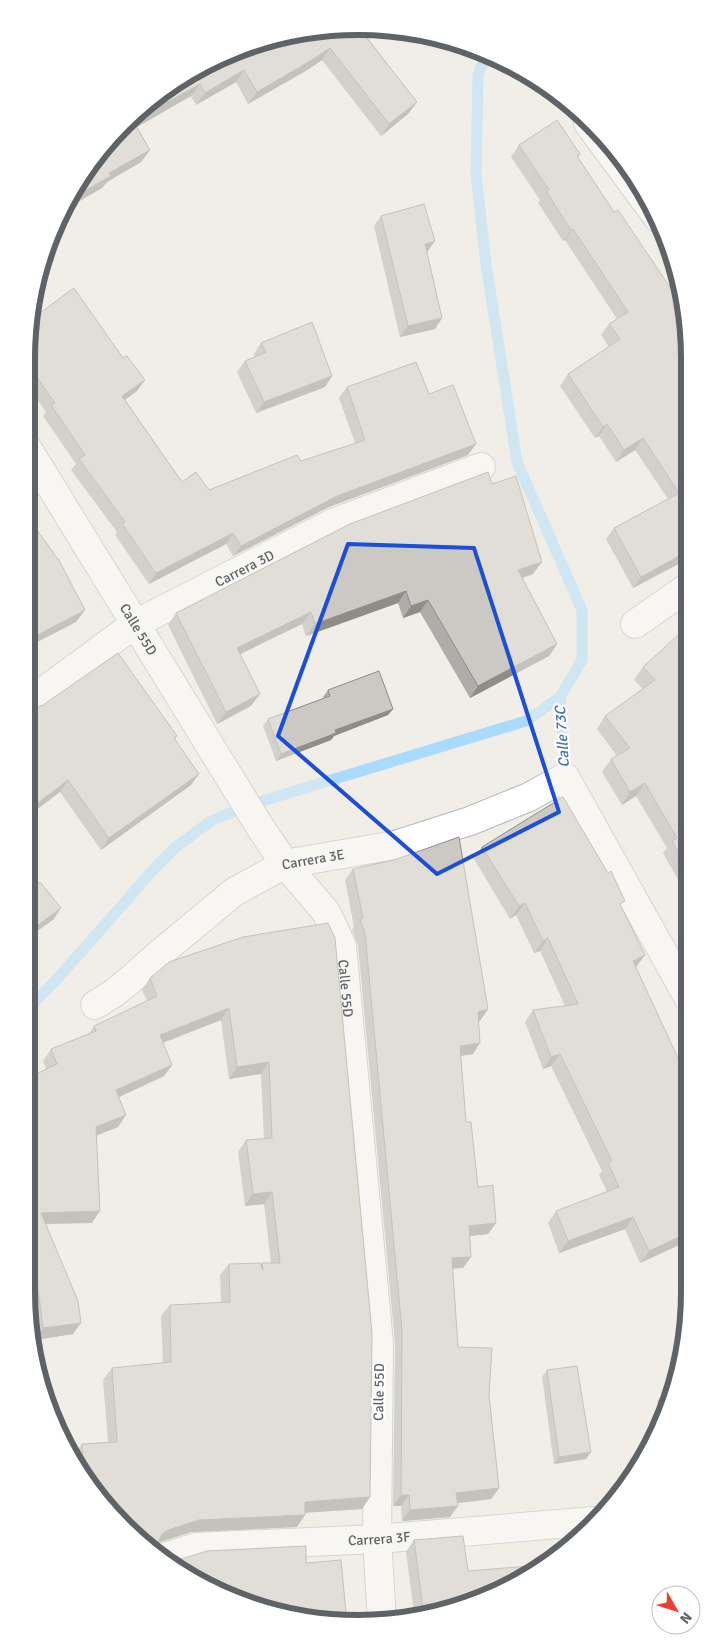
<svg xmlns="http://www.w3.org/2000/svg" width="716" height="1650" font-family="Signika,sans-serif">
	<style>
		.lines { fill: none; stroke-linecap: round; stroke-linejoin: round }
		.stream { stroke: #a9dbff; stroke-width: 11 }
		.minor-casing { stroke: #b4b7bb; stroke-width: 30 }
		.minor { stroke: #fff; stroke-width: 28 }
		.wall { fill: #afada9 }
		.shaded-wall { fill: #8f8d89 }
		.building { fill: #ccc9c4; stroke: #8f8d89 }
		.marked { fill: none; stroke: #1d4ed8; stroke-width: 4; stroke-linejoin: round }
		.labels { text-anchor: middle; dominant-baseline: central; stroke-width: 4.5; stroke-linejoin: round; paint-order: stroke }
		.street-label { font-size: 14px; fill: #5e6367; stroke: #fff }
		.water-label { font-size: 15px; font-style: italic; fill: #4176aa; stroke: #fff }
		.rim { fill: none; stroke: #5e6367; stroke-width: 6 }
	</style>
	<rect width="100%" height="100%" fill="#f0eee7"/>
	<g class="lines">
		<g class="stream">
			<polyline points="560,697 565,777"/>
			<polyline points="26,1011 57,979 155,868 176,847 211,821 252,804 526,721 560,697 582,660 582,610 517,462 486,264 476,175 478,75 486,54"/>
		</g>
		<defs>
			<g id="minor">
				<polyline points="588,123 658,218"/>
				<path id="s1" d="M 26,446 L 260,827 L 285,864 L 326,912 L 342,946 L 379,1344 L 377,1539 L 382,1621"/>
				<polyline points="635,624 688,587"/>
				<path id="s2" d="M 26,704 L 135,624 L 335,522 L 481,467"/>
				<path id="s3" d="M 95,1005 L 114,993 L 129,981 L 158,955 L 234,892 L 285,864 L 395,845 L 470,821 L 529,797 L 565,777 L 689,999"/>
				<path id="s4" d="M 165,1557 L 196,1547 L 377,1539 L 594,1521"/>
			</g>
		</defs>
		<use href="#minor" class="minor-casing"/>
		<use href="#minor" class="minor"/>
	</g>
	<g class="wall">
		<polygon points="337,27 367,28 362,31 417,102 408,114 381,136 322,60 309,69 248,104 236,82 196,105 191,96 137,127 150,150 141,162 107,182 102,188 64,210 68,217 59,230 52,233 71,192 156,95"/>
		<polygon points="519,145 580,154 578,158 614,212 686,311 688,559 633,588 606,539 614,528 668,499 635,450 616,462 599,436 595,438 560,386 568,374 609,347 601,335 609,324 617,319 565,240 563,241 538,203 540,200 511,157"/>
		<polygon points="381,216 435,241 427,252 442,318 435,329 400,337 374,226"/>
		<polygon points="261,343 332,376 325,387 256,413 237,372 245,361 255,357 254,354"/>
		<polygon points="26,358 137,391 125,400 182,482 209,490 301,461 355,443 339,398 347,387 429,394 468,455 329,507 233,556 226,544 149,584 115,535 117,532 71,470 76,464 43,416 46,412 26,384"/>
		<polygon points="492,484 533,574 522,578 557,644 549,656 470,698 420,612 403,618 398,603 306,636 302,624 240,654 251,706 217,724 168,625 176,613"/>
		<polygon points="688,616 689,926 679,909 688,897 663,853 667,848 636,796 622,805 602,772 611,759 617,756 597,729 605,716 643,689 634,680 643,667 681,633 677,629"/>
		<polygon points="328,690 393,709 388,715 334,736 331,740 276,761 263,726 268,719 324,698 323,697"/>
		<polygon points="28,706 177,736 175,740 191,785 101,850 60,792"/>
		<polygon points="482,847 622,907 636,968 690,1240 640,1263 625,1229 559,1253 548,1223 556,1211 607,1192 599,1175 602,1171 551,1066 543,1069 525,1022 533,1010 565,1006 540,951 534,953 516,915 510,919 474,859"/>
		<polygon points="353,869 488,1009 480,1021 479,1021 473,1054 461,1056 466,1122 478,1187 496,1223 488,1234 470,1236 471,1257 463,1268 452,1268 458,1347 489,1395 499,1488 491,1499 458,1503 450,1517 402,1521 401,1506 393,1506 395,1343 358,945 352,930 354,927 345,880"/>
		<polygon points="243,937 370,1497 362,1509 305,1513 297,1527 191,1532 160,1542 108,1511 74,1462 73,1456 82,1444 108,1442 103,1380 112,1368 163,1363 161,1316 170,1305 221,1303 220,1275 229,1264 261,1265 262,1263 271,1263 264,1204 245,1206 238,1152 246,1140 264,1139 261,1074 229,1079 221,1020 163,1043 172,1065 164,1076 119,1097 118,1127 96,1135 92,1223 45,1224 73,1334 35,1340 26,1272 26,1079 46,1069 43,1061 51,1049 88,1035 94,1026 147,1001 142,990 150,978"/>
		<polygon points="547,1370 591,1452 586,1459 554,1464 542,1377"/>
		<polygon points="666,1389 672,1399 661,1423 657,1401"/>
		<polygon points="574,1538 557,1552 557,1551 565,1539"/>
		<polygon points="414,1540 468,1571 422,1617 410,1619 414,1613 406,1552"/>
	</g>
	<g class="shaded-wall">
		<polygon points="358,28 367,28 350,39"/>
		<polygon points="330,48 322,60 309,69 248,104 257,92"/>
		<polygon points="244,70 236,82 196,105 205,93"/>
		<polygon points="200,84 191,96 125,134 133,121"/>
		<polygon points="417,102 408,114 381,136 389,124"/>
		<polygon points="150,150 141,162 107,182 102,188 62,211 67,201 109,173"/>
		<polygon points="68,217 59,230 52,233 57,223"/>
		<polygon points="573,229 565,240 563,241 571,230"/>
		<polygon points="435,241 427,252 418,254 425,244"/>
		<polygon points="442,318 435,329 400,337 408,326"/>
		<polygon points="332,376 325,387 256,413 264,402"/>
		<polygon points="145,380 137,391 115,407 122,396"/>
		<polygon points="607,424 599,436 595,438 603,427"/>
		<polygon points="643,438 635,450 616,462 624,450"/>
		<polygon points="476,444 468,455 329,507 233,556 241,546 337,496"/>
		<polygon points="233,533 226,544 149,584 156,573"/>
		<polygon points="688,551 688,559 633,588 641,577"/>
		<polygon points="542,562 533,574 510,582 518,570"/>
		<polygon points="406,591 398,603 306,636 315,624"/>
		<polygon points="428,600 420,612 403,618 411,606"/>
		<polygon points="85,610 76,622 26,648 26,641"/>
		<polygon points="311,612 302,624 228,660 237,648"/>
		<polygon points="557,644 549,656 470,698 478,686"/>
		<polygon points="260,694 251,706 217,724 226,712"/>
		<polygon points="393,709 388,715 334,736 331,740 276,761 281,754 335,730"/>
		<polygon points="199,774 191,785 101,850 109,838"/>
		<polygon points="68,780 60,792 26,818 26,812"/>
		<polygon points="645,783 636,796 622,805 630,792"/>
		<polygon points="525,903 516,915 510,919 519,906"/>
		<polygon points="61,908 53,920 26,939 26,934"/>
		<polygon points="548,938 540,951 534,953 543,941"/>
		<polygon points="645,955 636,967 633,961"/>
		<polygon points="229,1008 221,1020 151,1047 160,1035"/>
		<polygon points="488,1009 480,1021 470,1023 478,1012"/>
		<polygon points="480,1043 473,1054 452,1057 460,1046"/>
		<polygon points="560,1054 551,1066 543,1069 551,1057"/>
		<polygon points="269,1062 261,1074 229,1079 237,1067"/>
		<polygon points="172,1065 164,1076 108,1102 116,1090"/>
		<polygon points="126,1115 118,1127 88,1139 96,1127"/>
		<polygon points="272,1192 264,1204 245,1206 253,1194"/>
		<polygon points="100,1211 92,1223 32,1224 41,1213"/>
		<polygon points="633,1217 625,1229 559,1253 568,1241"/>
		<polygon points="496,1223 488,1234 462,1237 469,1226"/>
		<polygon points="690,1232 690,1240 640,1263 649,1251"/>
		<polygon points="33,1249 26,1258 26,1252"/>
		<polygon points="471,1257 463,1268 444,1269 452,1258"/>
		<polygon points="81,1323 73,1334 35,1340 43,1328"/>
		<polygon points="591,1452 586,1459 554,1464 559,1457"/>
		<polygon points="499,1488 491,1499 449,1504 456,1493"/>
		<polygon points="401,1495 409,1495 401,1506 393,1506"/>
		<polygon points="370,1497 362,1509 297,1513 305,1502"/>
		<polygon points="458,1506 450,1517 402,1521 410,1510"/>
		<polygon points="305,1515 297,1527 191,1532 160,1542 154,1546 162,1534 168,1530 199,1520"/>
	</g>
	<g class="building">
		<polygon points="337,27 359,28 417,102 389,124 330,48 317,57 257,92 244,70 205,93 200,84 133,121 150,150 109,173 111,176 67,201 71,192 109,139 156,95 212,60 272,37"/>
		<polygon points="557,120 580,154 577,156 614,212 618,210 686,311 687,314 688,551 641,577 614,528 679,493 643,438 624,450 607,424 603,427 568,374 620,339 609,324 628,312 573,229 571,230 546,191 549,190 519,145"/>
		<polygon points="424,204 435,241 425,244 442,318 408,326 381,216"/>
		<polygon points="63,209 68,217 57,223"/>
		<polygon points="74,288 123,358 127,356 145,380 122,396 182,482 196,472 209,490 297,455 301,461 365,440 347,387 416,362 429,394 453,385 476,444 337,496 241,546 233,533 156,573 122,524 125,522 79,459 85,455 51,405 55,403 26,362 33,318"/>
		<polygon points="312,322 332,376 264,402 245,361 266,352 261,343"/>
		<polygon points="488,472 492,484 516,476 542,562 518,570 557,644 478,686 428,600 411,606 406,591 315,624 311,612 237,648 260,694 226,712 176,613 350,524"/>
		<polygon points="26,515 60,562 85,610 26,641"/>
		<polygon points="688,626 688,870 672,841 677,838 645,783 630,792 611,759 630,748 605,716 655,680 643,667"/>
		<polygon points="118,653 177,736 174,738 199,774 109,838 68,780 26,812 26,705 28,706 35,708 43,705"/>
		<polygon points="379,671 393,709 335,730 336,733 281,754 268,719 330,696 328,690"/>
		<polygon points="563,797 608,873 611,871 625,901 620,904 645,955 633,961 684,1071 689,1069 690,1232 649,1251 633,1217 568,1241 556,1211 619,1187 608,1163 612,1161 560,1054 551,1057 533,1010 578,1004 548,938 543,941 525,903 519,906 482,847"/>
		<polygon points="459,837 488,1009 478,1012 480,1043 460,1046 466,1122 471,1122 478,1187 493,1185 496,1223 469,1226 471,1257 452,1258 458,1347 492,1348 489,1395 499,1488 456,1493 458,1506 410,1510 409,1495 401,1495 402,1331 365,933 360,919 363,918 353,869 394,860"/>
		<polygon points="29,883 41,883 61,908 26,934 26,885"/>
		<polygon points="328,923 335,938 372,1333 370,1497 305,1502 305,1515 199,1520 168,1530 162,1534 158,1542 158,1550 161,1553 108,1511 84,1477 82,1444 117,1442 112,1368 171,1362 170,1305 230,1302 229,1264 260,1263 263,1270 262,1263 280,1263 272,1192 253,1194 246,1140 272,1138 269,1062 237,1067 229,1008 160,1035 172,1065 116,1090 126,1115 96,1127 100,1211 41,1213 78,1301 81,1323 43,1328 33,1249 26,1252 26,1134 28,1133 26,1131 26,1084 28,1083 26,1079 57,1064 51,1049 96,1031 94,1026 157,996 150,978 169,962 243,937"/>
		<polygon points="577,1366 591,1452 559,1457 547,1370"/>
		<polygon points="674,1386 672,1399 669,1406 666,1389"/>
		<polygon points="463,1536 468,1571 541,1565 524,1579 422,1617 417,1618 416,1610 423,1609 414,1540"/>
		<polygon points="574,1538 565,1545 565,1539"/>
		<polygon points="306,1546 306,1563 341,1560 347,1623 294,1617 192,1579 168,1560 178,1560 207,1551"/>
	</g>
	<path d="M0 0H716V1650H0ZM 348,544 L 474,548 L 559,812 L 437,874 L 278,736 Z" fill="#f0eee7" fill-opacity=".55" fill-rule="evenodd"/>
	<path class="marked" d="M 348,544 L 474,548 L 559,812 L 437,874 L 278,736 Z"/>
	<g class="labels">
		<g class="street-label">
			<text stroke="none"><textPath href="#s2" startOffset="258">Carrera 3D</textPath></text>
			<text stroke="none"><textPath href="#s1" startOffset="215">Calle 55D</textPath></text>
			<text stroke="none"><textPath href="#s3" startOffset="266">Carrera 3E</textPath></text>
			<text stroke="none"><textPath href="#s1" startOffset="635">Calle 55D</textPath></text>
			<text transform="translate(379 1392) rotate(-89)">Calle 55D</text>
			<text stroke="none"><textPath href="#s4" startOffset="216">Carrera 3F</textPath></text>
		</g>
		<g class="water-label">
			<text transform="translate(562 737) rotate(-94)">Calle 73C</text>
		</g>
	</g>
	<path d="M0 0H716V1650H0ZM358 35H358A323 323 0 0 1 681 358V1292A323 323 0 0 1 358 1615H358A323 323 0 0 1 35 1292V358A323 323 0 0 1 358 35Z" fill="#fff" fill-rule="evenodd"/>
	<path class="rim" d="M358 35H358A323 323 0 0 1 681 358V1292A323 323 0 0 1 358 1615H358A323 323 0 0 1 35 1292V358A323 323 0 0 1 358 35Z"/>
	<g transform="translate(676 1610) rotate(129)"><circle r="24" fill="#ffffff" stroke="#bfc1c2"/>
	<path d="M0-4L9 19L0 12L-9 19Z" fill="#ea3e34"/>
	<text y="-8" font-size="14" font-weight="bold" text-anchor="middle" fill="#5e6367">N</text>
	</g>
</svg>
